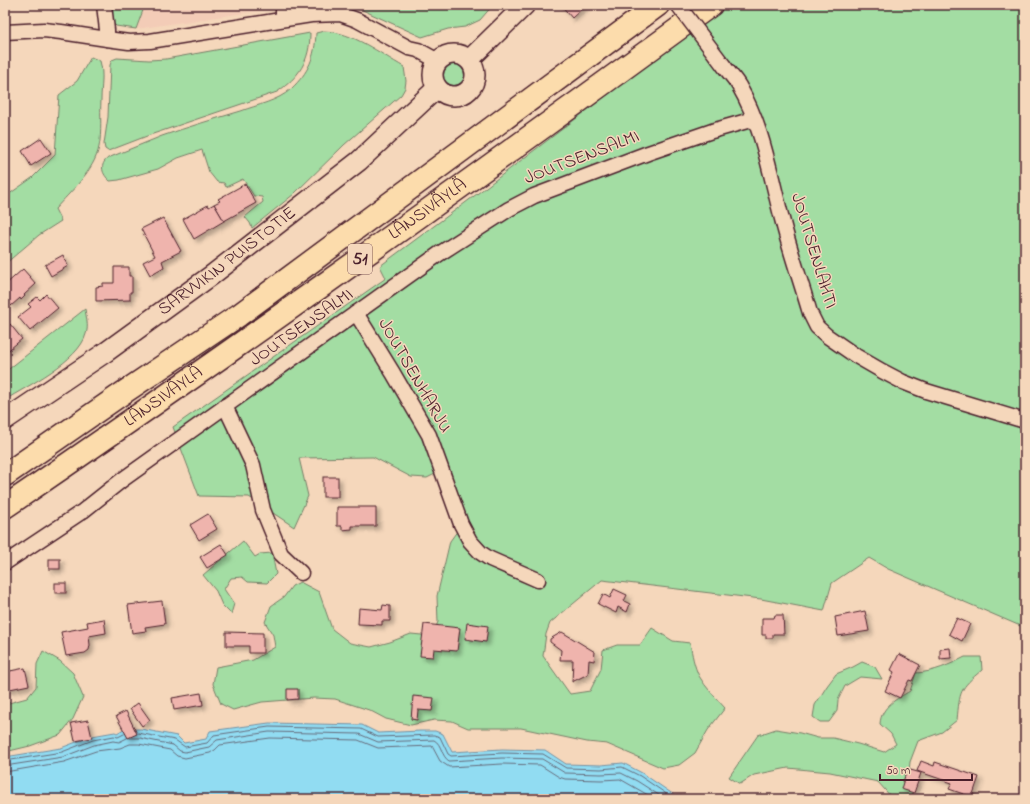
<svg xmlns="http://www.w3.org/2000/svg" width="1030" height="804" font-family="'Indie Flower',sans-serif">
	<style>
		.built { fill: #f3ccb7 }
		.green { fill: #a3dda3; stroke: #767e67 }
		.water { fill: #91dcf2; stroke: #7590a2 }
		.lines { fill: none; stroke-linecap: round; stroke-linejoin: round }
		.shore { stroke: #666b7b; stroke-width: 1 }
		.building { fill: #efb4ad; stroke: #4a1f2b; filter: url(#shadow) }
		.minor-casing { stroke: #4a1f2b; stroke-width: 17 }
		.secondary-casing { stroke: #4a1f2b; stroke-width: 22 }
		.motorway-casing { stroke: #4a1f2b; stroke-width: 25 }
		.minor { stroke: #f5d7bb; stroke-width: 14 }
		.secondary { stroke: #f5d7bb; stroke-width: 19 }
		.motorway { stroke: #fcdcac; stroke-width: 22 }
		.minor-bridge-casing { stroke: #4a1f2b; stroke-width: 17; stroke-linecap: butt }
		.minor-bridge { stroke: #f5d7bb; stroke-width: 14 }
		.labels { text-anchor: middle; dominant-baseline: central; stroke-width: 3; stroke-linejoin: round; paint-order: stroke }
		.shield { fill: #f5d7bb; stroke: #7d5656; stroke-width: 1 }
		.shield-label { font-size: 17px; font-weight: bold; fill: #4a1f2b }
		.street-label { font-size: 18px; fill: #4a1f2b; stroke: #f5d7bb }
	</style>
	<defs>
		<filter id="shadow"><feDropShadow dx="3.5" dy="3.5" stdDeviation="2" flood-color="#0004"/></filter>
	</defs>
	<rect width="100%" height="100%" fill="#f5d7bb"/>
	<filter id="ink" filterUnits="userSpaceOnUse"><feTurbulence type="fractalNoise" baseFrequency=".025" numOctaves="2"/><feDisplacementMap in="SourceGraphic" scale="8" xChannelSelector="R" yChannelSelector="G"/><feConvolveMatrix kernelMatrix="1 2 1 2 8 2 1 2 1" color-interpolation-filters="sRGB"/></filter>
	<g filter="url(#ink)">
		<polygon class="built" points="145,5 271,5 258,11 136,29"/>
		<g class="green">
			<polygon points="112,5 145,5 136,29 116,26 110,20"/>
			<polygon points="348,5 493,5 480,20 465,27 448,29 422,37 358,8"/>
			<path d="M 726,5 L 1025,5 L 1025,628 L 888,569 L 869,558 L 832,583 L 824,611 L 761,599 L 602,580 L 550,623 L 546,634 L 543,656 L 570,694 L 590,691 L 601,669 L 603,650 L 617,645 L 640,645 L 652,628 L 673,641 L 690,643 C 692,654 694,666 699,676 C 706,688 716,698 725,708 L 708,730 L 695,753 L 679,765 L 663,768 L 607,744 L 587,742 L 521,728 L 468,728 L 452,721 L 434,720 L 411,725 L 386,719 L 369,710 L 335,699 L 314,698 L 262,702 L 233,710 L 221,704 L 213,684 L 216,667 L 253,660 L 275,647 L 273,635 L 265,622 L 271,606 L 284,597 L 292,586 L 300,582 L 319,592 L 332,629 L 350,643 L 371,647 L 390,642 L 411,634 L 432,636 L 438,622 L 437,596 L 450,541 L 466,519 L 449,467 L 427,478 L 411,477 L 373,457 L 299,458 L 308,496 L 294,527 L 249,497 L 199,496 L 173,427 L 386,278 L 380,266 L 465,203 L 690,32 L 710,61 L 719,70 L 701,25 Z"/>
			<path d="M 324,31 C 353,32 379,53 404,67 L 406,81 L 405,88 L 401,95 L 344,145 L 294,194 L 252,228 L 250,223 L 245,217 L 263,202 L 262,197 L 254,196 L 243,179 L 226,187 L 224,183 L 217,182 L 209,172 L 202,150 L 178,158 L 158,169 L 119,180 L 110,181 C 102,174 99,165 108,158 C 126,151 144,143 162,136 C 188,127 214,119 241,111 C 257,105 278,101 291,89 C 309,72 315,57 316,33 Z"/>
			<path d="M 310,33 C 310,61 299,77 277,92 L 147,136 L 108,151 L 105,149 L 104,144 L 108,117 L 110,65 L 112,60 L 117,58 L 149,60 L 166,59 Z"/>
			<path d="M 91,57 L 100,61 C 104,75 101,86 101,100 C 100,115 102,132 99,147 C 94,171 71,191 55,209 L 61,221 L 39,235 L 5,264 L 5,197 L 32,178 L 55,155 L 59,95 L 77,81 Z"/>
			<circle cx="455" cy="76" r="13"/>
			<path d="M 85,309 C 86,317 89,326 86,334 C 79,361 27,386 5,400 L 5,372 Z"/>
			<polygon points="243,541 255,557 260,554 272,553 276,574 267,583 248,582 242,577 231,578 224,589 234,604 231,614 222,605 216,591 203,575"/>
			<polygon points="43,651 60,661 73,673 83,697 73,719 60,735 30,746 5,752 5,704 27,698 36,687 37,664"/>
			<path d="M 965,657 L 981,657 L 982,670 C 959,689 960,691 957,720 L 942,732 L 918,741 L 910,762 L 908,781 L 915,799 L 893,799 L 878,782 L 830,772 L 788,768 L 754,775 L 740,784 L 729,777 L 758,735 L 776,729 L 800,733 L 818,738 L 833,738 L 858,744 L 884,752 L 896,744 L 891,734 L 880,724 C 881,706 897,699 910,691 L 916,673 C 934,672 949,665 965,657 Z"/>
			<polygon points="862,662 875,667 882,679 860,677 845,686 838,700 837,711 829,722 820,722 813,717 815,705 827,686 836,674 853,667"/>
		</g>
		<polygon class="water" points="269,723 362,725 378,733 420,731 435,731 443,734 452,752 502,749 545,750 566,764 601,765 623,763 642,773 680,799 5,799 5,757 61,748 92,736 115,732 117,733 124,729 141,729 177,736 184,743 206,739 210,731"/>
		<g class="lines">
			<g class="shore">
				<polyline points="138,733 175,740 185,747 207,743 214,735 269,727 361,729 378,737 434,735 440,737 448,754 451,756 502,753 543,754 566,768 601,769 622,767 640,776 674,799"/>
				<path d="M 130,738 L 140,738 L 173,745 L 180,751 L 185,752 L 209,747 L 217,740 L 269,732 L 359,734 L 378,742 L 434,740 C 442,744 441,756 449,761 L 502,758 L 542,759 L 565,773 L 601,774 L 621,773 L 637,781 L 665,799"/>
				<polyline points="5,761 62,752 93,740 114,736 118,737 124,734"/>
				<polyline points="5,766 63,757 94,745 113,741 119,742 127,738"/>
				<polyline points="5,772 64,762 96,751 120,748 130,744 139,744 170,750 177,756 185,758 210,753 215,750 220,745 270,738 358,740 378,748 432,746 440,761 449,767 502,764 540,765 559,777 565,779 601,780 620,779 655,799"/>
			</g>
		</g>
		<g class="building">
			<polygon points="561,5 586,5 572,18"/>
			<polygon points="41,138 51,153 31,166 22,151"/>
			<polygon points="245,184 256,203 224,221 214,204 220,201 218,199"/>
			<polygon points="214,204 224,221 194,239 183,219 208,205 209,207"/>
			<polygon points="163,218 181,251 162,261 164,267 150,275 143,262 155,256 141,229"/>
			<polygon points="63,255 68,266 51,276 45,265"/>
			<polygon points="114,267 129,267 129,276 132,276 132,292 130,292 130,300 96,301 96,287 103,286 103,283 114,283"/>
			<polygon points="23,269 36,284 24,295 25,296 21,300 20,298 11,306 5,298 5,285"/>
			<polygon points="46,294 58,308 30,331 18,317 31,307 28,304 37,297 40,300"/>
			<polygon points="10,324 22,339 5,353 5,329"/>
			<rect x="323" y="477" width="15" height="20"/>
			<polygon points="337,507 376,507 376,526 352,526 352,529 342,530 342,526 337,526"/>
			<polygon points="208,514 217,529 199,540 190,525"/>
			<polygon points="221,544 228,555 207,568 200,557"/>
			<rect x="49" y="559" width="11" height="10"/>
			<rect x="55" y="583" width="11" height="10"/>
			<polygon points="614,589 627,595 624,601 630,604 627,612 618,607 616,613 598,604 603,594 610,598"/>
			<polygon points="162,601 165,624 145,627 146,631 132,633 128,605"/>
			<polygon points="383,605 390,606 390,621 382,621 382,625 358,624 359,608 382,610"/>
			<polygon points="865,611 869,631 838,636 835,617"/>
			<polygon points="775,615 783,615 784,634 773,634 773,638 766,638 766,635 762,635 762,618 774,618"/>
			<polygon points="957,618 970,624 962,641 949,634"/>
			<polygon points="104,619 106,633 89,636 90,645 89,650 85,653 66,656 61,632 88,627 87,622"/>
			<polygon points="467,623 488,626 486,642 465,639"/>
			<polygon points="424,624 460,628 457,651 434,649 433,657 420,656"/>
			<polygon points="226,632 263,633 263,653 249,653 249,646 226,646"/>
			<polygon points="562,632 595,652 594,661 589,660 588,674 572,682 573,660 560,660 561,650 550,642 550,639"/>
			<polygon points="950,648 951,658 940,659 940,649"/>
			<polygon points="899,654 920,665 912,681 909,680 900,698 885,691 894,672 891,670"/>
			<polygon points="25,668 29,685 5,690 5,672"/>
			<polygon points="287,689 298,689 298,699 287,700"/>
			<polygon points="201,693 203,705 174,710 172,698"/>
			<polygon points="413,696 434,698 432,711 418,710 417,720 411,719"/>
			<polygon points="138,703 150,720 142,726 130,709"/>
			<polygon points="126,711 137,734 128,738 116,716"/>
			<polygon points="88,720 92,738 75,741 71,723"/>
			<polygon points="921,761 934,766 935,762 979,777 972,797 949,789 952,783 917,771"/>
			<polygon points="907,769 921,773 914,793 901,789"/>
		</g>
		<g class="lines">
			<defs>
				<g id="minor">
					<polyline points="104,5 107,30 107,39"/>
					<polyline points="283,5 283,19"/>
					<polyline points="5,32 44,30 61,32 107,39 129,42 150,41 311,15 340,14 357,20 409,48 418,50 438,61"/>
					<path d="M 724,66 C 729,73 735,79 739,86 C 763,127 770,174 782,219 C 790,251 801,282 810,313 L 817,327 L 827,336 L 856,356 L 882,371 L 903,382 L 926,391 L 1025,421"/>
					<polyline points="356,313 393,373 429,435 461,524 470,541 481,553 490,559 538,580"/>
					<polyline points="225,406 253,465 263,510 281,554 301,573"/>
					<polyline points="5,563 83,511 122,480 439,254 509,209 534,196 648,153 712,131 754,119"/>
				</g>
				<g id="secondary">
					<circle cx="454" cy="75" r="21"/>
					<polyline points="469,60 525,5"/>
					<path id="s1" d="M 5,420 L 106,352 L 212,275 L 359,161 L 437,88"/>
				</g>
				<g id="motorway">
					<polyline points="5,475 123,393 239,315 658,5"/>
					<path id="s2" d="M 5,507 C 244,344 478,175 711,5"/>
				</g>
			</defs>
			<use href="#minor" class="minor-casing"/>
			<use href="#secondary" class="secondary-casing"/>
			<use href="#motorway" class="motorway-casing"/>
			<use href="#minor" class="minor"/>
			<use href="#secondary" class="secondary"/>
			<use href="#motorway" class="motorway"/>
			<defs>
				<polyline id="minor-bridge" points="678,5 724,66"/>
			</defs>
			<use href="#minor-bridge" class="minor-bridge-casing"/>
			<use href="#minor-bridge" class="minor-bridge"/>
		</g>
	</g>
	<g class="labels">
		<rect class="shield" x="348" y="244" width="24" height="30" rx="3"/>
		<g class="shield-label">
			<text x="360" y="259">51</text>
		</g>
		<g class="street-label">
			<text transform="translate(582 158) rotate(-21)">JOUTSENSALMI</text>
			<text stroke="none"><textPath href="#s2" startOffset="517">LÄNSIVÄYLÄ</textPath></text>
			<text transform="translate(813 251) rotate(73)">JOUTSENLAHTI</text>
			<text stroke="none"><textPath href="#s1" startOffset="273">SARVVIKIN PUISTOTIE</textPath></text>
			<text transform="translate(302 328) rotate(-35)">JOUTSENSALMI</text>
			<text transform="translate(414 376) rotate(60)">JOUTSENHARJU</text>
			<text stroke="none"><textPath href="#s2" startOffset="193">LÄNSIVÄYLÄ</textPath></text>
		</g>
	</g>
	<rect width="1030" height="804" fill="none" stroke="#f5d7bb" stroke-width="20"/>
	<rect x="10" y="10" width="1010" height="784" fill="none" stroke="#4a1f2b" stroke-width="1.5" filter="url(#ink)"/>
	<path d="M880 774v6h92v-6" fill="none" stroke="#4a1f2b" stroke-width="2"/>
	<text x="886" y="774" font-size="12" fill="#4a1f2b" stroke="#f5d7bb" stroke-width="3" paint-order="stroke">50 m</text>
</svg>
